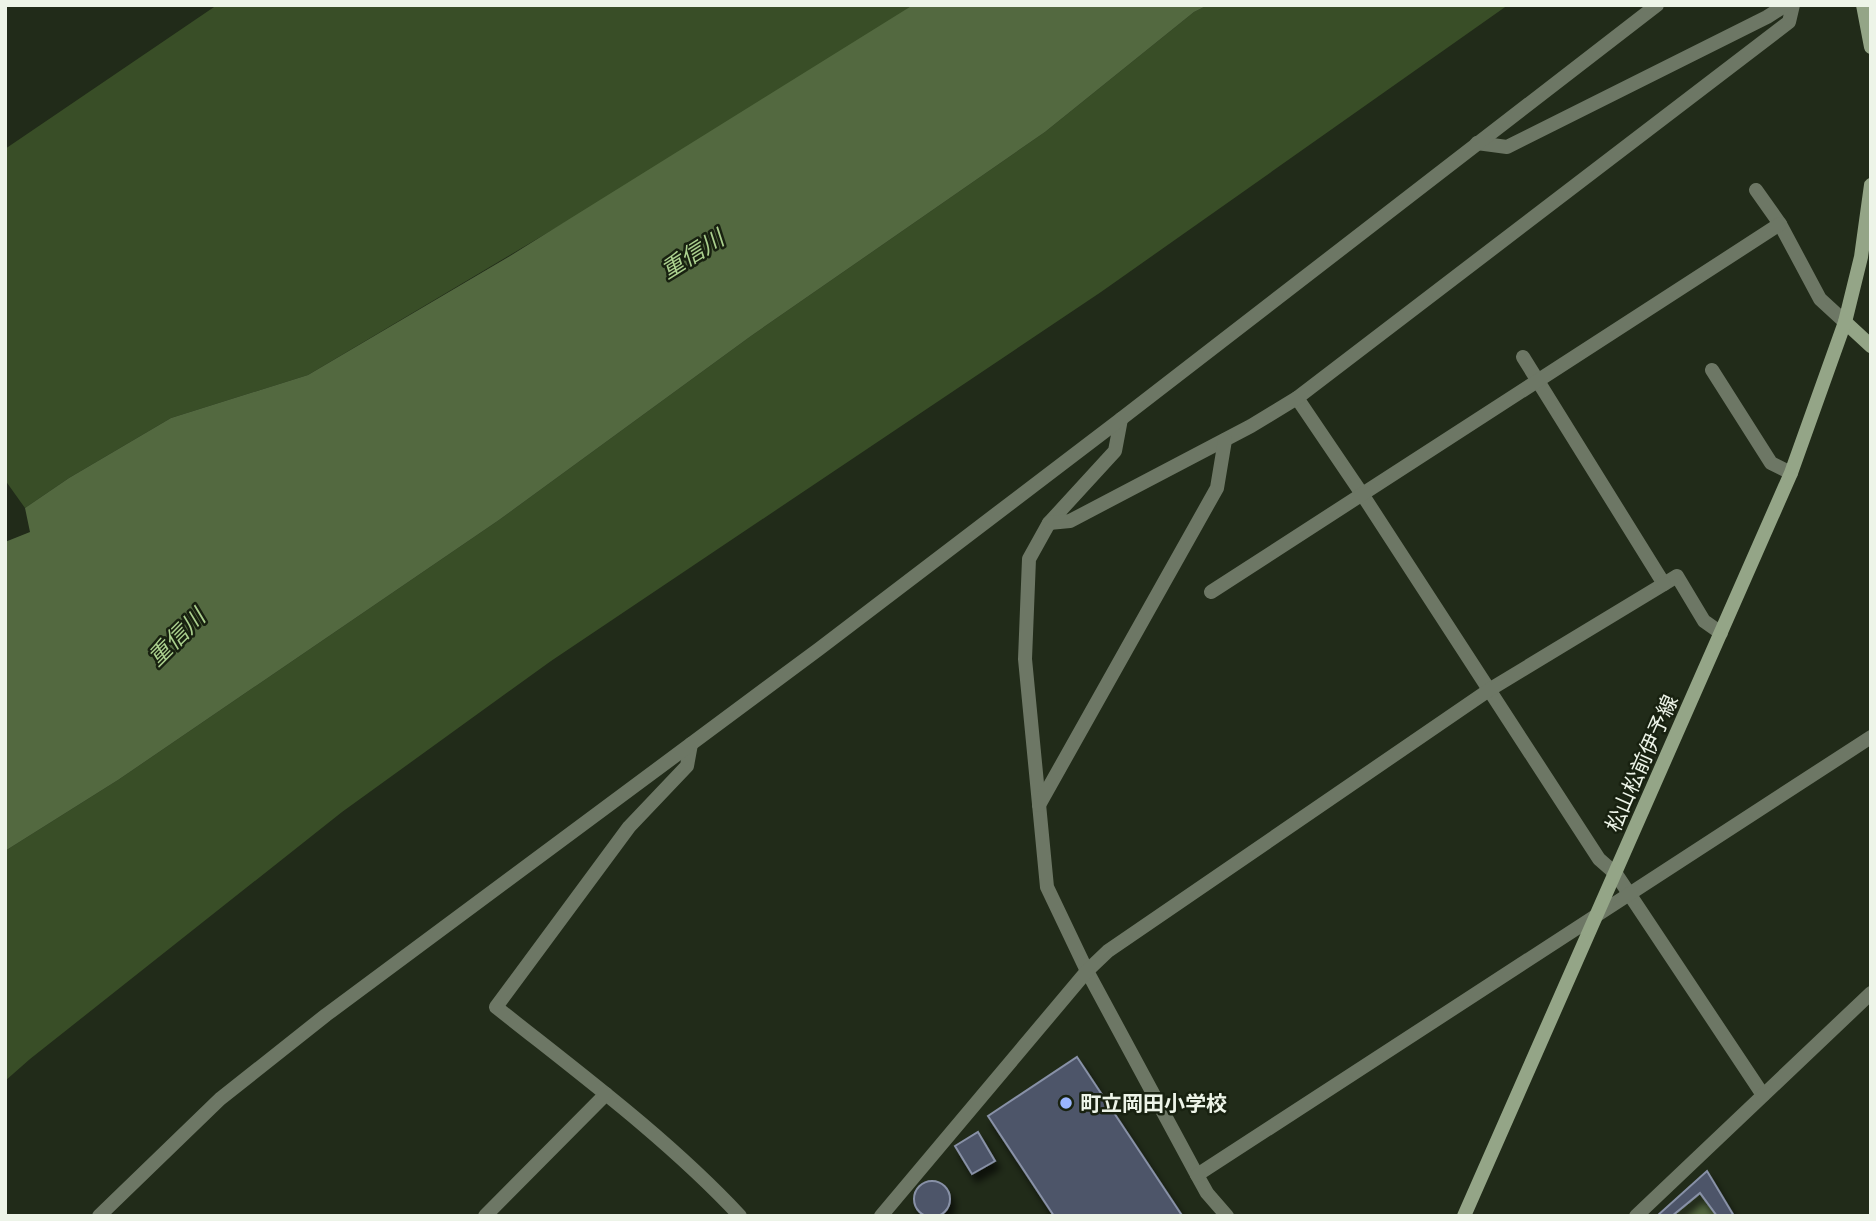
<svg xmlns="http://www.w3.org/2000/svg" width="1876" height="1221" font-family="Ubuntu,'Noto Sans JP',sans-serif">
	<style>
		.green { fill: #394e27 }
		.water { fill: #536940 }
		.building { fill: #4d5569; stroke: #8891a7; stroke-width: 2; filter: url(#shadow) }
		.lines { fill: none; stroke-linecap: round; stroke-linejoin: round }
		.minor { stroke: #6d7765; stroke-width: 14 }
		.secondary { stroke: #94a587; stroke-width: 14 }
		.poi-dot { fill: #9ab5fd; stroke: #182110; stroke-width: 2.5 }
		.labels { text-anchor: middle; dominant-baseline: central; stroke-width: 5; stroke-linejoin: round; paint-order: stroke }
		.street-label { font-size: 21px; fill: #edf4e8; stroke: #182110 }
		.poi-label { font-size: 21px; font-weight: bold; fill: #edf4e8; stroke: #182110; text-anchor: start }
		.water-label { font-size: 23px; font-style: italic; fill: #abd08e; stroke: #182110 }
	</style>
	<defs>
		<filter id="shadow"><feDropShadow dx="4.5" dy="8" stdDeviation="3.5" flood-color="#0009"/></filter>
	</defs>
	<rect width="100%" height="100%" fill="#212b19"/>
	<g class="green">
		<polygon points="217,5 931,5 308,375 171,418 69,478 25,508 5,480 5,149"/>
		<polygon points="1208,5 1508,5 1101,292 551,661 342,812 30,1059 5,1081 5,851 118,780 499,520 751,336 1045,132 1194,12"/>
	</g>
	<g class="water">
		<polygon points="913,5 1208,5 1194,12 1045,132 751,336 499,520 118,780 5,851 5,542 30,532 25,508 69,478 171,418 308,375 510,256"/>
		<polygon points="1700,1193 1717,1216 1672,1216"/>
	</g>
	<g class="building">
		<polygon points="1077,1057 1181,1214 1178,1216 1054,1216 988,1116"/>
		<polygon points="978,1132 995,1161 972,1174 955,1146"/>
		<polygon points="1707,1171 1734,1216 1717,1216 1700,1193 1672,1216 1657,1216"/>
		<circle cx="932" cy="1199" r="18"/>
	</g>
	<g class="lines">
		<g class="minor">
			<polyline points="1477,143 1507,147 1767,17 1786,5"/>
			<polyline points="1756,190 1780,224 1820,299 1845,322"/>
			<polyline points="1523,357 1664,584 1677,576 1704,621 1721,633"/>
			<polyline points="1712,370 1771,463 1791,473"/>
			<polyline points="1297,398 1362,494 1599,859 1616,874 1763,1095"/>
			<polyline points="1121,419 1115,451 1049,523 1029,559 1025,659 1047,887 1087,971 1197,1175 1207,1193 1227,1216"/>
			<polyline points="1049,523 1070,521 1251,426 1297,398 1789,22 1793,5"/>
			<polyline points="1211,592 1780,224"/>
			<path d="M 691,744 L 687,766 L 629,827 L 496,1007 C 579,1073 667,1138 740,1216"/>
			<polyline points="1039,805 1217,488 1225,440"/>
			<polyline points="1197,1175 1871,737"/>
			<polyline points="99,1216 220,1099 326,1015 819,649 1121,419 1657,5"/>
			<polyline points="485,1216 606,1094"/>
			<polyline points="881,1216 1087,971 1108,951 1489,690 1664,584"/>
			<polyline points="1636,1216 1871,993"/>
		</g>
		<g class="secondary">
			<polyline points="1863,5 1871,47"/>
			<polyline points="1845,322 1871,346"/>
			<polyline points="1464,1216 1791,473 1845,322 1861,257 1871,185"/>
		</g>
	</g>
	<circle class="poi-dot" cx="1066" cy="1103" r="7"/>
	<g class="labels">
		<g class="street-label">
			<text transform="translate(1641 763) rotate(-66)">松山松前伊予線</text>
		</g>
		<g class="poi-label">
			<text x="1080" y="1103">町立岡田小学校</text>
		</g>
		<g class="water-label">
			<text transform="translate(692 254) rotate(-32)">重信川</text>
			<text transform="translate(176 637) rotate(-45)">重信川</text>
		</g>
	</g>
	<rect width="1876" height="1221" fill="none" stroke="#edf4e8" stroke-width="14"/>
</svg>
